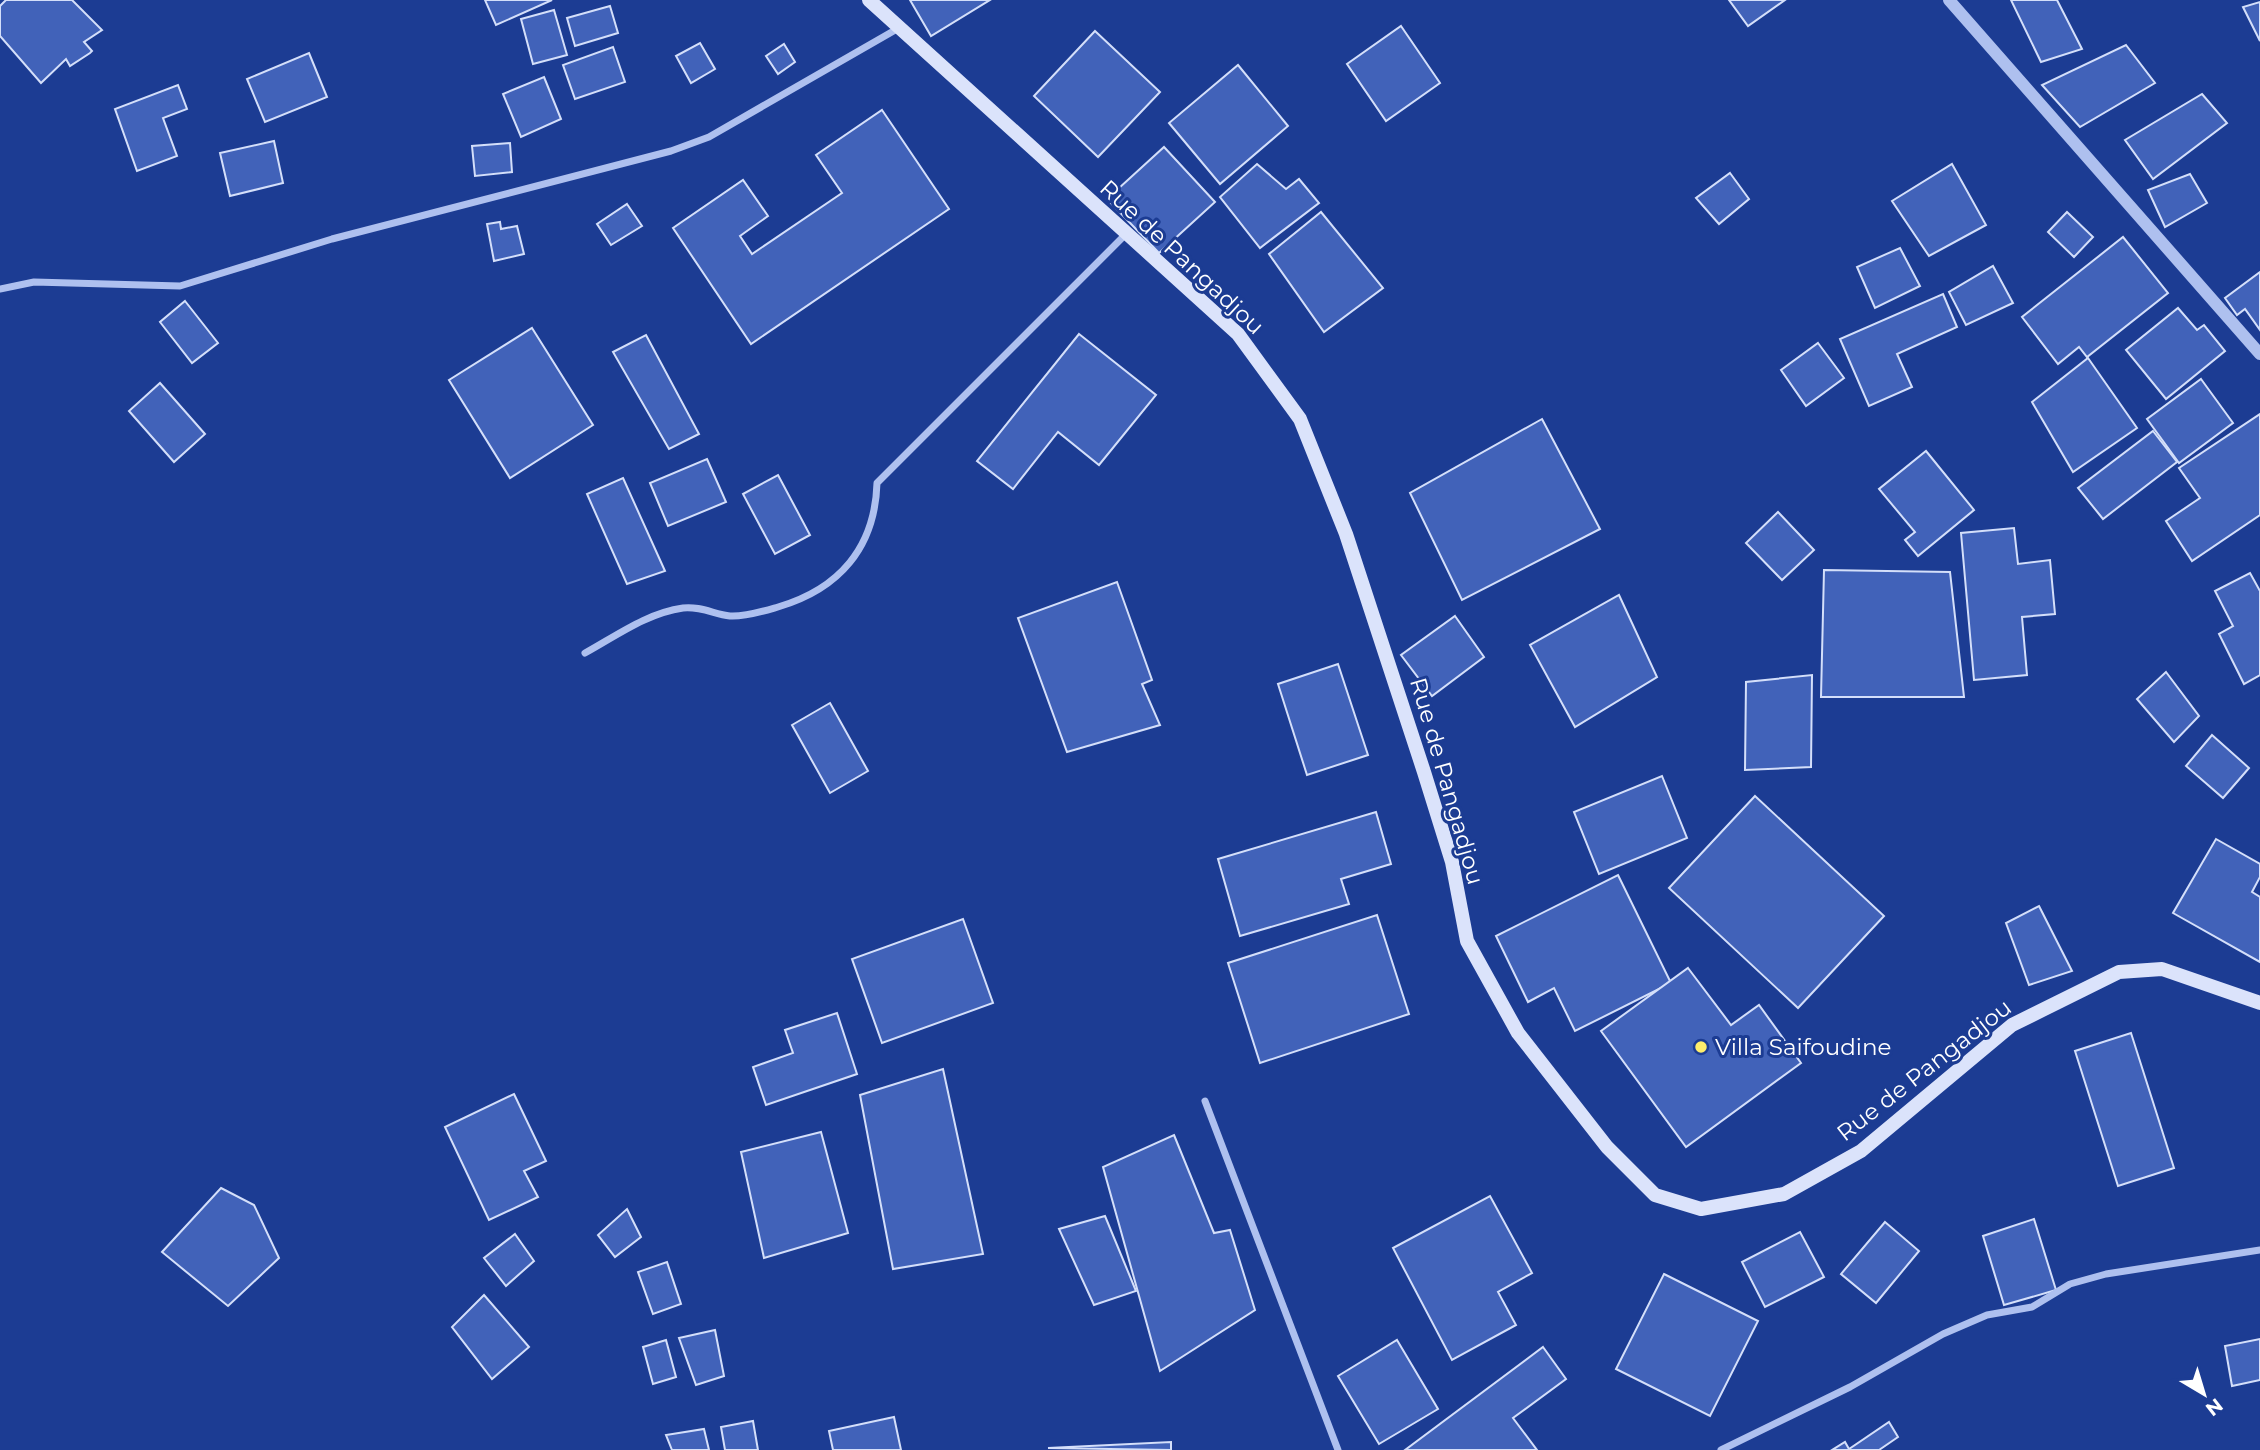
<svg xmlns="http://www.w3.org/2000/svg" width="2260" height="1450" font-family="Montserrat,sans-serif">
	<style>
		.building { fill: #4162b9; stroke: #d4dffa; stroke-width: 2 }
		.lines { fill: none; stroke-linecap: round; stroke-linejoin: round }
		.minor { stroke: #aec0ef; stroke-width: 7 }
		.tertiary { stroke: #aec0ef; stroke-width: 12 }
		.secondary { stroke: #dbe3fb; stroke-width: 14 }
		.poi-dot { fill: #feed6c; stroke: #1c3c93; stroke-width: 2.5 }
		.labels { text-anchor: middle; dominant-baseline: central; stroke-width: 6; stroke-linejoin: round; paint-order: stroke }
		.street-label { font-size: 23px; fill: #fff; stroke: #1c3c93 }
		.poi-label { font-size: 23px; fill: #fff; stroke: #1c3c93; text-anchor: start }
	</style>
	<rect width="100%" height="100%" fill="#1c3c93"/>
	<g class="building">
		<polygon points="6,0 72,0 102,30 84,42 92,51 90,53 70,66 66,59 41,83 0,36 0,6"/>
		<polygon points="485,0 552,0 496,25"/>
		<polygon points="910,0 990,0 931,36"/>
		<polygon points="1729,0 1785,0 1748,26"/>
		<polygon points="2011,0 2057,0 2082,49 2041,62"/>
		<polygon points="2260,2 2260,41 2243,7"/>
		<polygon points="610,6 618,33 575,46 567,18"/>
		<polygon points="554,10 567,55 533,64 521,19"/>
		<polygon points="1401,26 1440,83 1386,121 1347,64"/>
		<polygon points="1095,31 1160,92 1098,157 1034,96"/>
		<polygon points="700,43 715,69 691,83 676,56"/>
		<polygon points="784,44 795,62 778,74 766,56"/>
		<polygon points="2126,45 2155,83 2080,127 2042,85"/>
		<polygon points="613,47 625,82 575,99 563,65"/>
		<polygon points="309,53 327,97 265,122 247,79"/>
		<polygon points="1238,65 1288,126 1220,184 1169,123"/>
		<polygon points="544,77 561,119 521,137 503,94"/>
		<polygon points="178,85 187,109 163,118 177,156 137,171 115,109"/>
		<polygon points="2202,94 2227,123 2153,179 2125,140"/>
		<polygon points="882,110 949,209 751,344 673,228 743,180 768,216 740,236 752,254 842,193 816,155"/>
		<polygon points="274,141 283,183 230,196 220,153"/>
		<polygon points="510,143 512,172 475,176 472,146"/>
		<polygon points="1164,147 1215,202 1159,253 1107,199"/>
		<polygon points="1257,164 1286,189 1299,179 1319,203 1260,248 1220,197"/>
		<polygon points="1952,164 1986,225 1929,256 1892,201"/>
		<polygon points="1730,173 1749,199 1719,224 1696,198"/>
		<polygon points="2190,174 2207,203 2165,227 2148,190"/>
		<polygon points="627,204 642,226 611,245 597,224"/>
		<polygon points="1321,212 1383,288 1324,332 1269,254"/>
		<polygon points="2067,212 2093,237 2074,257 2048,232"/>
		<polygon points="500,222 501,229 517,226 524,254 494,261 487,224"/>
		<polygon points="2123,237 2168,293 2087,357 2079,347 2058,364 2022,317"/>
		<polygon points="1900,248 1920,286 1875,308 1857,267"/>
		<polygon points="1993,266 2013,303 1966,325 1949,292"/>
		<polygon points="2260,272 2260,330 2245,309 2237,315 2225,298"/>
		<polygon points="1943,294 1957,327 1897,354 1912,387 1869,406 1840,339"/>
		<polygon points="185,301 218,343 192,363 160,322"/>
		<polygon points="2178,308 2197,330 2204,325 2225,351 2166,399 2126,350"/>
		<polygon points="532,328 593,425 510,478 449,380"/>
		<polygon points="1079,334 1156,395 1099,465 1058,432 1013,489 977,461"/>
		<polygon points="646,335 699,434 669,449 613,352"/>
		<polygon points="1818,343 1844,378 1806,406 1781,370"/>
		<polygon points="2088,358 2137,428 2073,472 2032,402"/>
		<polygon points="2201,379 2233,423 2179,463 2147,419"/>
		<polygon points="160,383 205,434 174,462 129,411"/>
		<polygon points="2260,414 2260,515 2192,561 2166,521 2200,498 2179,468"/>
		<polygon points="1542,419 1600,529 1462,600 1410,493"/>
		<polygon points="2153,431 2177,462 2103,519 2078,488"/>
		<polygon points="1926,451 1974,510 1918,556 1905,540 1915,532 1879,489"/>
		<polygon points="707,459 726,502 668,526 650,483"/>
		<polygon points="778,475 810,535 775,554 743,494"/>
		<polygon points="623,478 665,571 627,584 587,494"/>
		<polygon points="1778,512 1814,550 1782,580 1746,543"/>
		<polygon points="2014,528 2018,564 2050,560 2055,614 2022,617 2027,675 1974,680 1961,533"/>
		<polygon points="1824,570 1950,572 1964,697 1821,697"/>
		<polygon points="2250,573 2260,591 2260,675 2244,684 2219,634 2233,626 2215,591"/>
		<polygon points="1117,582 1152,680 1142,684 1160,725 1067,752 1018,618"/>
		<polygon points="1619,595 1657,677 1575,727 1530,645"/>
		<polygon points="1455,616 1484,657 1432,696 1401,655"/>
		<polygon points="1338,664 1368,755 1307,775 1278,684"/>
		<polygon points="2166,672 2199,716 2174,742 2137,699"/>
		<polygon points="1812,675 1811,767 1745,770 1746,682"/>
		<polygon points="830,703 868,771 830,793 792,725"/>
		<polygon points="2212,735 2249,768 2223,798 2186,766"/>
		<polygon points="1662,776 1687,838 1599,874 1574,812"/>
		<polygon points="1755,796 1884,916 1798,1008 1669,888"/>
		<polygon points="1376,812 1391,864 1341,879 1349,904 1240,936 1218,859"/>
		<polygon points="2216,839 2260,864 2260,877 2252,892 2260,897 2260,962 2173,913"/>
		<polygon points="1618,875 1671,983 1575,1031 1554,988 1528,1002 1496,936"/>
		<polygon points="2039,906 2072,971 2029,985 2006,923"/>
		<polygon points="1377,915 1409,1014 1260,1063 1228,963"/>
		<polygon points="963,919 993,1003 882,1043 852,959"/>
		<polygon points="1688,968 1731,1025 1759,1005 1801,1063 1686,1147 1601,1031"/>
		<polygon points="837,1013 857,1074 766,1105 753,1067 793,1053 785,1030"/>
		<polygon points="2131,1033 2174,1168 2118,1186 2075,1051"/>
		<polygon points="943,1069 983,1254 893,1269 860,1095"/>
		<polygon points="514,1094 546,1161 524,1171 538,1197 489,1220 445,1127"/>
		<polygon points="821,1132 848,1233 764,1258 741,1152"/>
		<polygon points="1174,1135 1214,1233 1230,1230 1255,1310 1160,1371 1103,1167"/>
		<polygon points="221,1188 254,1205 279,1258 228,1306 162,1252"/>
		<polygon points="1490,1196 1532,1273 1498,1292 1516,1325 1452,1360 1393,1248"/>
		<polygon points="627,1209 641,1237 615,1257 598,1235"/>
		<polygon points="1105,1216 1136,1291 1094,1305 1059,1229"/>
		<polygon points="2034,1219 2056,1290 2004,1305 1983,1236"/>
		<polygon points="1885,1222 1919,1251 1876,1303 1841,1274"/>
		<polygon points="1800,1232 1824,1277 1765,1307 1742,1262"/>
		<polygon points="515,1234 534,1261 506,1286 484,1258"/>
		<polygon points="667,1262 681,1304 653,1314 638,1272"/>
		<polygon points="1664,1274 1758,1321 1710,1416 1616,1369"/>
		<polygon points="484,1295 529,1347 492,1379 452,1327"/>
		<polygon points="715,1330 724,1376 696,1385 679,1338"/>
		<polygon points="2260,1339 2260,1380 2232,1386 2225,1346"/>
		<polygon points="666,1340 676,1377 653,1384 643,1347"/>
		<polygon points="1397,1340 1438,1409 1379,1444 1338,1376"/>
		<polygon points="1543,1347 1566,1379 1513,1418 1537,1450 1405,1450"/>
		<polygon points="894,1417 901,1450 833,1450 829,1431"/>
		<polygon points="753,1421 758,1450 725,1450 721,1427"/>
		<polygon points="1889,1422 1898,1437 1879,1450 1832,1450 1845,1442 1849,1449"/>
		<polygon points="704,1429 709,1450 672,1450 666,1435"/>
		<polygon points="1171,1442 1171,1450 1048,1448"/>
	</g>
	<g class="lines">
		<g class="minor">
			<polyline points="0,289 34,282 180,286 332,239 671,151 709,137 897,29"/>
			<path d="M 585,653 C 616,636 647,613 683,608 C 700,606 714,614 730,616 C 745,617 764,611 778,607 C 839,589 875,548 877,483 L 1126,234"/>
			<polyline points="1205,1101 1338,1450"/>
			<polyline points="1721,1450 1850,1387 1943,1334 1987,1315 2032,1307 2070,1284 2106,1274 2260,1250"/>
		</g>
		<polyline class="tertiary" points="1949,0 2260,354"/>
		<polyline class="secondary" points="869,0 1238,334 1300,419 1346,534 1424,772 1452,862 1467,941 1518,1033 1607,1147 1655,1195 1701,1209 1784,1194 1861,1151 2012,1025 2119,972 2162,969 2260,1003"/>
	</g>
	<circle class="poi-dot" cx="1701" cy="1047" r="7"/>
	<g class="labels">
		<g class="street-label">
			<text transform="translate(1182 257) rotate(43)">Rue de Pangadjou</text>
			<text transform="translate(1447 781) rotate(74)">Rue de Pangadjou</text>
			<text transform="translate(1924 1070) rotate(-38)">Rue de Pangadjou</text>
		</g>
		<g class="poi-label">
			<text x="1715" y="1047">Villa Saifoudine</text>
		</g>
	</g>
	<g transform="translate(2204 1394) rotate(142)" stroke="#1c3c93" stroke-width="5" paint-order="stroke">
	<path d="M0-5L12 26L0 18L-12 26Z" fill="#ffffff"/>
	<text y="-10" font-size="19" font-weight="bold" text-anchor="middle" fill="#ffffff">N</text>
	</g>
</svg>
